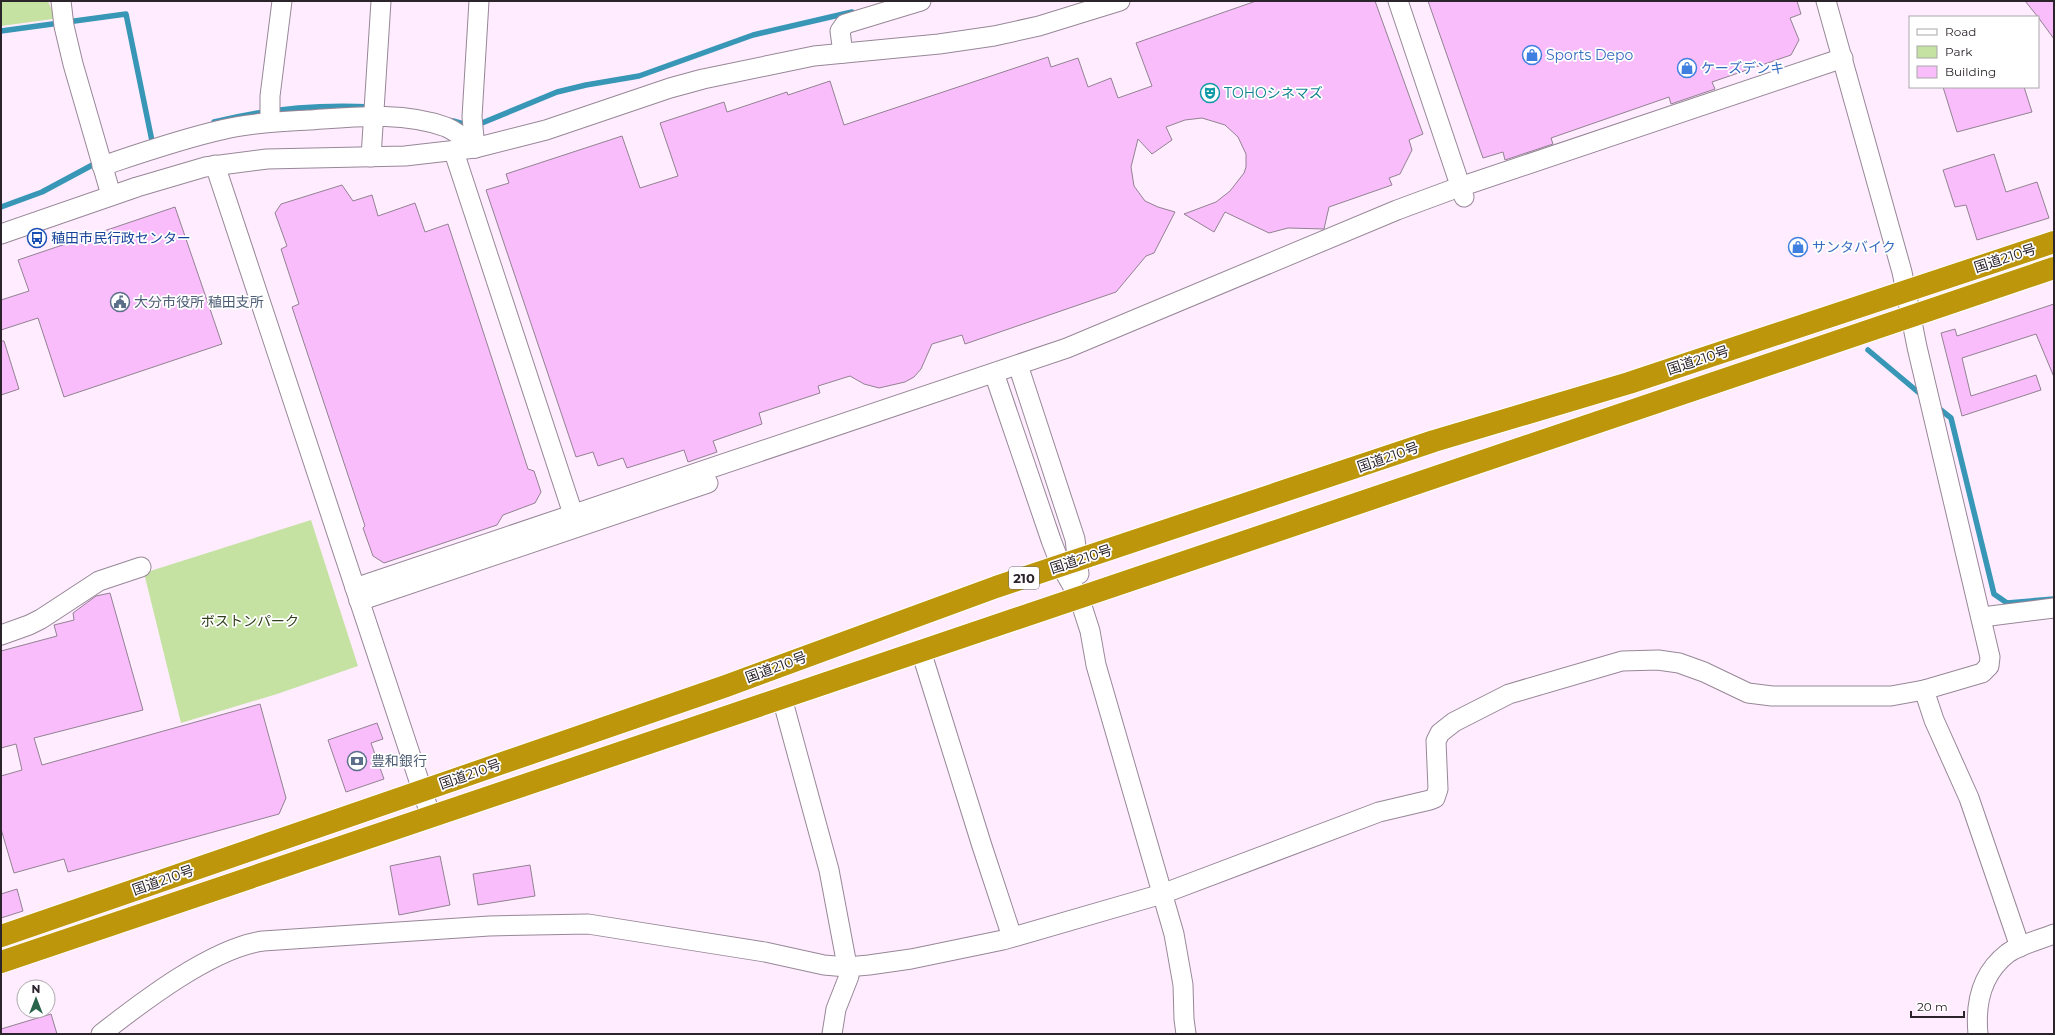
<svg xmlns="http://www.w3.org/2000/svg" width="2055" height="1035" font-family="Montserrat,'Noto Sans JP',sans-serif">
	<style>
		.green { fill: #c5e2a3 }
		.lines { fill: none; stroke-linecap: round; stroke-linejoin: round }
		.stream { stroke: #3896b6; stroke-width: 5.5 }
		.building { fill: #f8bdfa; stroke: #928292 }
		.minor-casing { stroke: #978797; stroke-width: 21 }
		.highway-casing { stroke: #fff; stroke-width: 24 }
		.minor { stroke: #fff; stroke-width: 19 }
		.highway { stroke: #bd960b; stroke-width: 22 }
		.labels { text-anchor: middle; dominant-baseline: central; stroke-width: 3.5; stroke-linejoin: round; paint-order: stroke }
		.shield { fill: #fff; stroke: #6b666b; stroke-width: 1 }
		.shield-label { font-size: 13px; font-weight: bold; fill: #2b242b }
		.shop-label { font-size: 14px; fill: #366cbe; stroke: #fff; text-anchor: start }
		.culture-label { font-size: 14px; fill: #0d838f; stroke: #fff; text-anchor: start }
		.transit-label { font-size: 14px; fill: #164399; stroke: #fff; text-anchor: start }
		.street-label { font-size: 14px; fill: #2b242b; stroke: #fff }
		.service-label { font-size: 14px; fill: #4e5e75; stroke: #fff; text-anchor: start }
		.park-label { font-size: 14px; fill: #30401a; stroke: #fff }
	</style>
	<rect width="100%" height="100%" fill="#ffedff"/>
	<g class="green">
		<polygon points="1,1 48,1 55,17 53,19 1,26"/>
		<polygon points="311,520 358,666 277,694 181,723 144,573"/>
	</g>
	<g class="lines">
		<g class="stream">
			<polyline points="1,31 126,14 152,141"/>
			<polyline points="453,121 464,124 482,123 557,92 586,85 639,76 753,35 852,12"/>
			<path d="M 214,122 C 266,109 318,104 372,107"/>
			<polyline points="1,207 42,192 98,162"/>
			<polyline points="1868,350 1924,397"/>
			<polyline points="1937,407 1951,418 1994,594 2007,603 2054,599"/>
		</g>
	</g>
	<g class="building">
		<polygon points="1256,1 1375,1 1423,134 1409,140 1412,150 1400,174 1389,178 1392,185 1329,207 1324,229 1288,228 1269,233 1225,212 1214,232 1184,214 1216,202 1230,191 1244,173 1246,167 1246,154 1238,137 1225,125 1202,118 1185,120 1166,127 1172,140 1152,154 1138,139 1131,167 1134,186 1145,201 1158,207 1175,212 1154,253 1146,256 1116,292 965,344 962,335 932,344 921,369 914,377 905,382 879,388 864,384 850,376 818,386 820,393 759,413 762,424 713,441 717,452 688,462 684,450 627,468 623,458 598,466 593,452 576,457 486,190 509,183 506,174 622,136 640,188 678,176 660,123 724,102 727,112 787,92 788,95 830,81 844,125 1048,57 1051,67 1078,58 1088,87 1111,78 1118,98 1152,86 1136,43"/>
		<polygon points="1428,1 1797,1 1801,14 1790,18 1799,40 1791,55 1712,82 1715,89 1671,104 1669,97 1551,138 1553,144 1505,160 1503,152 1483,158"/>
		<polygon points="2025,1 2054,1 2054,39 2038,17"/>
		<polygon points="1943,87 2024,87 2032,112 1957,132"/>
		<polygon points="1994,154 2006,192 2037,182 2049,218 1977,240 1966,205 1955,207 1943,170"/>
		<polygon points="342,185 353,201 372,195 378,216 415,203 425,232 448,224 528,469 534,471 541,492 535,503 503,515 497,525 384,563 373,556 363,528 365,526 292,307 299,304 281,249 287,246 275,213 281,204"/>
		<polygon points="175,207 222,344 64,397 38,318 1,330 1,300 29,291 18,260"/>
		<polygon points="2054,304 2054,377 2036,334 1962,358 1971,396 2036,375 2041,390 1962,416 1941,333 1955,329 1957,336"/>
		<polygon points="1,341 4,341 19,389 1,395"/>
		<polygon points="110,593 143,710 34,738 42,765 260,704 286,798 279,814 68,872 64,859 14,873 1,829 1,776 22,770 16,744 1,748 1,651 57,636 54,625 74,620 73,613 96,596"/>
		<polygon points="377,723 383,739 371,743 384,779 346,792 328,740"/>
		<polygon points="440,856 450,905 399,915 390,866"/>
		<polygon points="530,865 535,896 478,905 473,874"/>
		<polygon points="17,889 23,911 1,918 1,894"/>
		<polygon points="51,1014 57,1034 1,1034 1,1029"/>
	</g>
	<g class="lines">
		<defs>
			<g id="minor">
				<polyline points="61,1 64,26 73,64 111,195"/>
				<polyline points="1398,1 1464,197"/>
				<polyline points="843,53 840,31 845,24 921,1"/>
				<polyline points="270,122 270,96 282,1"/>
				<polyline points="475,148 472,117 479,1"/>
				<polyline points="454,152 577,526"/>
				<polyline points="371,157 381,1"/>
				<polyline points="215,165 431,817"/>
				<path d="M 102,166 C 141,153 181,139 221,130 C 249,123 279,122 308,120 C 353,117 402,111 446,127 C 458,132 466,140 475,148"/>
				<polyline points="1,234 137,187 205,167 267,159 405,156 475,148 546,130 670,88 703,79 814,56 939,44 994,36 1039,26 1120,1"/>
				<polyline points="1018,365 1075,539 1079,574"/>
				<polyline points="994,373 1051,540 1061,566 1079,597 1090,631 1096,665 1174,934 1183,985 1184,1019 1186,1034"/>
				<polyline points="355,588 1067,348 1397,210 1451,190 1843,58"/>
				<polyline points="359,601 708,483"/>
				<polyline points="1982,617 2054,608"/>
				<polyline points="1,635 29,625 41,619 99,581 141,567"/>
				<polyline points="921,651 982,846 1012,937"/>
				<polyline points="1924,690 1934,720 1969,798 2020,947"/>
				<polyline points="782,698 829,870 849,976 836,1009 832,1034"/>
				<path d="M 101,1034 C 142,1002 212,948 263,941 L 489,926 L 588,924 L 765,952 L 824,965 L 847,967 L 869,965 L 911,959 L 1003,940 L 1162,894 L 1379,812 L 1430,800 L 1435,798 L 1438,789 L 1436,741 L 1440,733 L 1454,722 L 1509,694 L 1622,661 L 1658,660 L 1679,663 L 1704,672 L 1748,693 L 1772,696 L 1891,696 L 1924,690 L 1982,673 L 1989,666 L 1990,657 L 1917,347 L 1902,272 L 1826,1"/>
				<path d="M 1978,1034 C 1975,1003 1982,973 2008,953 C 2021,944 2039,940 2054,934"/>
			</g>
			<g id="highway">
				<polyline points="1,936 726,686 996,587 1434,441 1629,383 2054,242"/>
				<polyline points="1,962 2054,268"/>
			</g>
		</defs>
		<use href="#minor" class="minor-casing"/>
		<use href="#highway" class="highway-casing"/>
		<use href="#minor" class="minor"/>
		<use href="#highway" class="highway"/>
	</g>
	<defs>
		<symbol id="shop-ring" viewBox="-11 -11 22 22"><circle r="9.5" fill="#fff" stroke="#3f7fe0" stroke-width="1.5"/><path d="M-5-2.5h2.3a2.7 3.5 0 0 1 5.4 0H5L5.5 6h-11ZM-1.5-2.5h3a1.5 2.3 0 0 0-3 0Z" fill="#3f7fe0"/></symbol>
		<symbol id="theatre-ring" viewBox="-11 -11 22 22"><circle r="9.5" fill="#fff" stroke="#0f9aa8" stroke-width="1.5"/><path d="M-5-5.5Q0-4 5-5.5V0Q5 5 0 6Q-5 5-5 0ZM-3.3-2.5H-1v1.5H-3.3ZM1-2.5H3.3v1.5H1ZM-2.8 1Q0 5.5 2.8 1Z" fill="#0f9aa8"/></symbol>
		<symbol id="bus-ring" viewBox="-11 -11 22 22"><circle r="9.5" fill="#fff" stroke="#1a4fb4" stroke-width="1.5"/><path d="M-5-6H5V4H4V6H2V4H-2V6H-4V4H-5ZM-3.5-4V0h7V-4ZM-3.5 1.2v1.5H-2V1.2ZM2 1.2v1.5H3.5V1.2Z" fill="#1a4fb4"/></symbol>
		<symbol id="civic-ring" viewBox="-11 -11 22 22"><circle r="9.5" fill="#fff" stroke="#5c6f8a" stroke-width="1.5"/><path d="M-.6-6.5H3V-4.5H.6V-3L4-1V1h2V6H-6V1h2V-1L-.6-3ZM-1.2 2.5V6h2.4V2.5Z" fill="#5c6f8a"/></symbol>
		<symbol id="bank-ring" viewBox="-11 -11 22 22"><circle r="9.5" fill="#fff" stroke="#5c6f8a" stroke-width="1.5"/><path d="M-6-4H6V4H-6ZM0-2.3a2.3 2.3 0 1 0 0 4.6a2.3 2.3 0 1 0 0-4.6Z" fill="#5c6f8a"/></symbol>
	</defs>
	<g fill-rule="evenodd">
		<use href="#shop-ring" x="1521" y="44" width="22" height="22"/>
		<use href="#shop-ring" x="1676" y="57" width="22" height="22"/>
		<use href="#theatre-ring" x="1199" y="82" width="22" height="22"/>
		<use href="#bus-ring" x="26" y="227" width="22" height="22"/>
		<use href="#shop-ring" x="1787" y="236" width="22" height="22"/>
		<use href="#civic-ring" x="109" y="291" width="22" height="22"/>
		<use href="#bank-ring" x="346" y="750" width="22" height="22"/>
	</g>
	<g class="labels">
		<rect class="shield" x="1009" y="567" width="30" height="22" rx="3"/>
		<g class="shield-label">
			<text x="1024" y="578">210</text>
		</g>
		<g class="shop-label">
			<text x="1546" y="55">Sports Depo</text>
			<text x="1701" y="68">ケーズデンキ</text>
			<text x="1812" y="247">サンタバイク</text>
		</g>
		<g class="culture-label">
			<text x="1224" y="93">TOHOシネマズ</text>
		</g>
		<g class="transit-label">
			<text x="51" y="238">稙田市民行政センター</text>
		</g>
		<g class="street-label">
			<text transform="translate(2005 258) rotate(-18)">国道210号</text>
			<text transform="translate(1698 360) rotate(-18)">国道210号</text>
			<text transform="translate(1388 457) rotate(-19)">国道210号</text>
			<text transform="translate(1081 559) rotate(-18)">国道210号</text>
			<text transform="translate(776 667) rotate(-20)">国道210号</text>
			<text transform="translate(470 774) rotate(-19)">国道210号</text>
			<text transform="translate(163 880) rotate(-19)">国道210号</text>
		</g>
		<g class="service-label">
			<text x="134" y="302">大分市役所 稙田支所</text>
			<text x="371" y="761">豊和銀行</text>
		</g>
		<g class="park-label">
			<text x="250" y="621">ボストンパーク</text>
		</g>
	</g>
	<rect width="2055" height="1035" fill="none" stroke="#2b242b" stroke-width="4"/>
	<rect x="1909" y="16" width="130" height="72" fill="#ffffff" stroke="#aaa7aa"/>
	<rect x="1917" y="29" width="20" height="6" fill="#ffffff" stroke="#aaa7aa"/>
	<text x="1945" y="36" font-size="12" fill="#2b242b">Road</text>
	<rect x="1917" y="46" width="20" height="12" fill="#c5e2a3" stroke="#aaa7aa"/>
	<text x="1945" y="56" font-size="12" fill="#2b242b">Park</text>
	<rect x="1917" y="66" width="20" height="12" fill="#f8bdfa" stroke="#aaa7aa"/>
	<text x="1945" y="76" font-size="12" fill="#2b242b">Building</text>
	<g transform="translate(36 999)"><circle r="19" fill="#ffffff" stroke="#aaa7aa"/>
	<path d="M0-3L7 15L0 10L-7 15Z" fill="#29644d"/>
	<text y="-6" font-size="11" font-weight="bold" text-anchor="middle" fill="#2b242b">N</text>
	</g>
	<path d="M1911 1011v6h53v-6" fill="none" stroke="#2b242b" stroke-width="2"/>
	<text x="1917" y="1011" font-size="12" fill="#2b242b" stroke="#ffffff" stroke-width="3" paint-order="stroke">20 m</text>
</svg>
